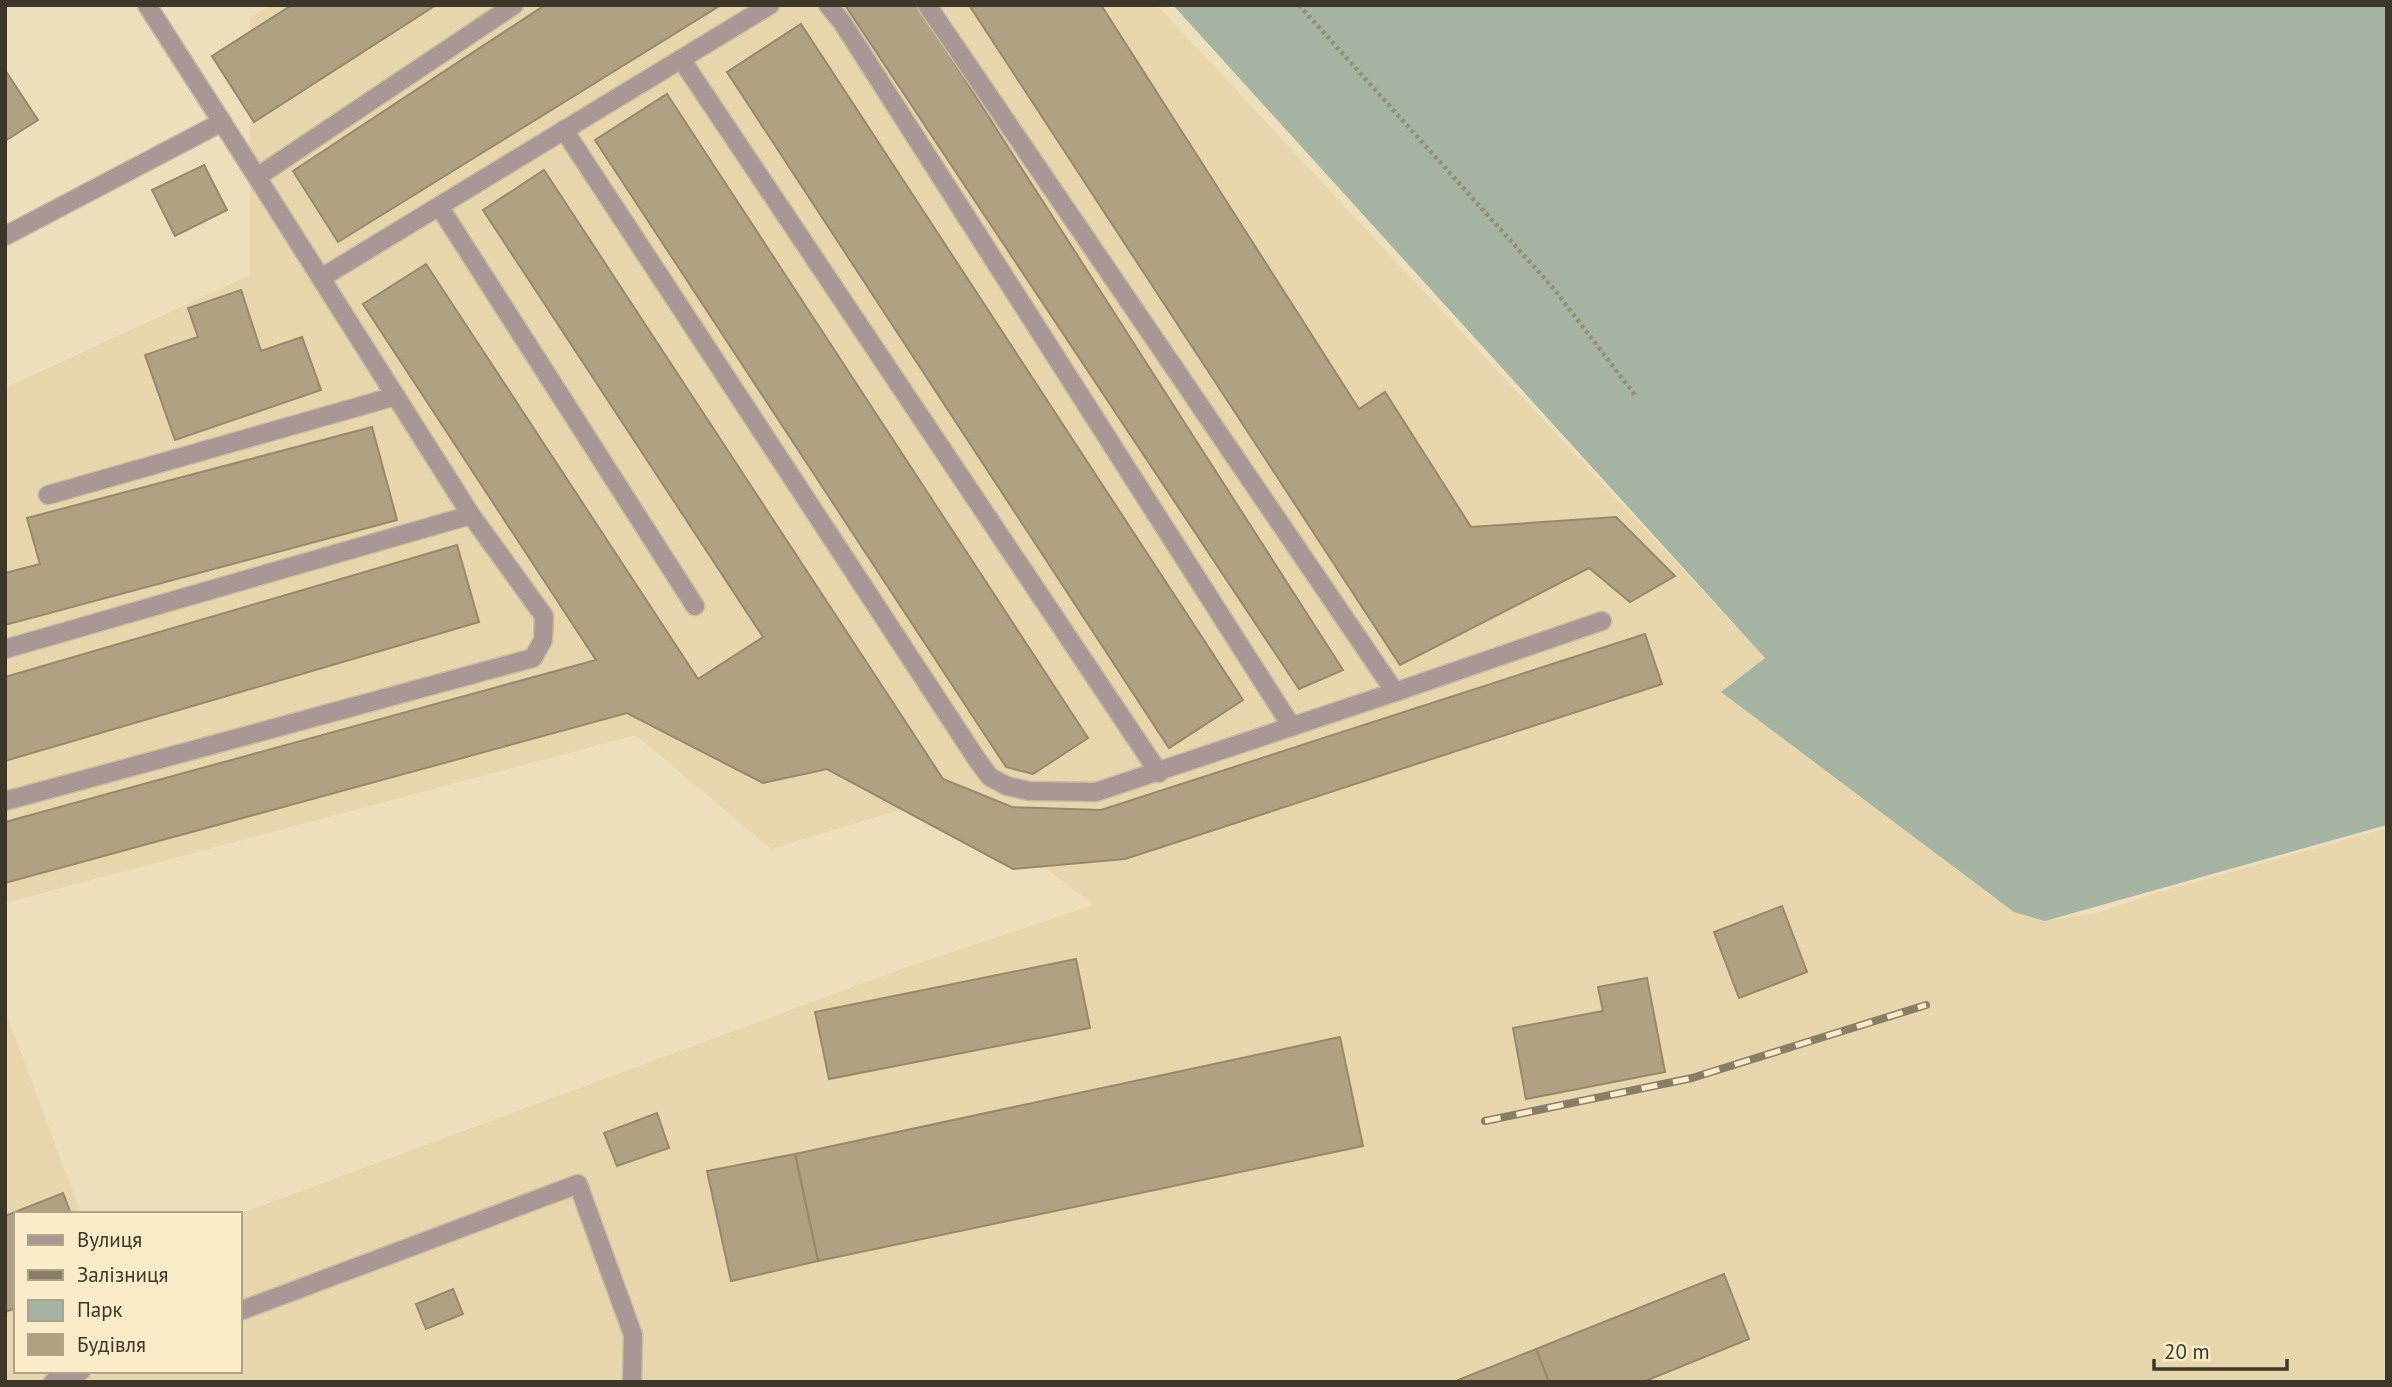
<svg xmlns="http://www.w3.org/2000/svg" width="2392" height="1387" font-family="'PT Sans',sans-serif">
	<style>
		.built { fill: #e7d5ac }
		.green { fill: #a5b4a2 }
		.building { fill: #b0a182; stroke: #968869; stroke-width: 2 }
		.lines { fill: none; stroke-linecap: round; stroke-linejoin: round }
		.lane-casing { stroke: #cabd9f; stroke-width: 21 }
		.street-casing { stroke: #cabd9f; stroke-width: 21 }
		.path { stroke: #978c75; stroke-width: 4.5; stroke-dasharray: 3.5 3.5; stroke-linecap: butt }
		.lane { stroke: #a89794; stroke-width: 18 }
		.street { stroke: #a89794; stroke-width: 18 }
		.rail-casing { stroke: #887e68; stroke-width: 8 }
		.rail { stroke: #faebc9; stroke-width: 5; stroke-dasharray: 16; stroke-linecap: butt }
	</style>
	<rect width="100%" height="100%" fill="#eddebc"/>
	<polygon class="built" points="270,5 1157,5 1765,658 1721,692 2045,921 2096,913 2153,894 2387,828 2387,1382 5,1382 5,1010 81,1214 16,1214 16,1371 240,1371 239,1214 907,967 1093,905 952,794 771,849 636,735 5,903 5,388 250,275 250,18"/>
	<polygon class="green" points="1173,5 2387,5 2387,825 2045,921 2014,912 1721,692 1765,658"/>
	<g class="building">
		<polygon points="292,5 436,5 254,122 212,56"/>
		<polygon points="545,5 721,5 338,242 293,171"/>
		<polygon points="845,5 917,5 1343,670 1299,689"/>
		<polygon points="969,5 1101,5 1359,409 1385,392 1471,527 1616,517 1675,576 1630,602 1589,568 1400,665"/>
		<polygon points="801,24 1243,700 1169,748 727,72"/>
		<polygon points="5,70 38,120 5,141"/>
		<polygon points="667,94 1088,738 1033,774 1006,767 595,140"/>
		<polygon points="204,165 227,210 175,236 152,190"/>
		<polygon points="544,170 943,779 1012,807 1101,810 1645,634 1662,684 1125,859 1013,869 827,769 763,783 627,713 5,883 5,822 596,660 363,304 426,264 698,679 763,637 483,210"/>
		<polygon points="241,290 261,351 302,337 321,390 175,440 145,355 198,337 188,308"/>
		<polygon points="372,427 397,520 5,625 5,573 40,564 27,518"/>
		<polygon points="457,545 479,622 5,761 5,677"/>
		<polygon points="1782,906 1807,972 1739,998 1714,932"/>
		<polygon points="1076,959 1090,1028 829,1079 815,1012"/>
		<polygon points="1647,978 1665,1072 1526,1099 1513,1028 1603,1011 1598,987"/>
		<polygon points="1340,1037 1363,1146 818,1261 795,1154"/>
		<polygon points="657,1113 669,1148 617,1166 604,1133"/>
		<polygon points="795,1154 818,1261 731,1281 707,1171"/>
		<polygon points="63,1193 71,1214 16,1214 16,1308 5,1312 5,1216"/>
		<polygon points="1724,1274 1749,1339 1643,1382 1549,1382 1536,1349"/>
		<polygon points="453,1289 463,1314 426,1329 416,1304"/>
		<polygon points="1536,1349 1549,1382 1459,1382 1458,1380"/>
	</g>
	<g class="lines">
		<defs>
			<g id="lane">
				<polyline points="828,5 842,22 1292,727"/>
				<polyline points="681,59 1159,773"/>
				<polyline points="564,130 978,761 990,777 1007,786 1029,791 1096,792 1395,692 927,5"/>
				<polyline points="257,177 514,5"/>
				<polyline points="439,206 695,606"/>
				<polyline points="5,236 222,122 471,515 544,616 543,640 533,658 5,801"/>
				<polyline points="321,278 770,5"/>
				<polyline points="48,495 396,396"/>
				<polyline points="5,649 471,515"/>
				<polyline points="1395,692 1602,621"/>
				<polyline points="240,1311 578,1184 633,1335 632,1382"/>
				<polyline points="53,1382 81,1371"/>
			</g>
			<polyline id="street" points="147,5 222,122"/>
		</defs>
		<use href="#lane" class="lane-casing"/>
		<use href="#street" class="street-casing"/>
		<polyline class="path" points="1299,5 1554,289 1635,395"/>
		<use href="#lane" class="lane"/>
		<use href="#street" class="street"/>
		<defs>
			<polyline id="rail" points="1485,1121 1692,1078 1926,1005"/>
		</defs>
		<use href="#rail" class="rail-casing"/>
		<use href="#rail" class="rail"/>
	</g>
	<rect width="2392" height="1387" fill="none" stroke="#3d372a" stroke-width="14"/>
	<rect x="14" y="1212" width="228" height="161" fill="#faebc9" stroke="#aea389" stroke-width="2"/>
	<rect x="28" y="1235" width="35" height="10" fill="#a89794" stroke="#aea389" stroke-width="2"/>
	<text x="77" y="1247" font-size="21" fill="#3d372a">Вулиця</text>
	<rect x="28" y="1270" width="35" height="10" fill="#887e68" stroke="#aea389" stroke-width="2"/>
	<text x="77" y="1282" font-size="21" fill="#3d372a">Залізниця</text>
	<rect x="28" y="1300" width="35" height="21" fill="#a5b4a2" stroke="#aea389" stroke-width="2"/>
	<text x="77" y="1317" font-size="21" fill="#3d372a">Парк</text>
	<rect x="28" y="1334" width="35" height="21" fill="#b0a182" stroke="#aea389" stroke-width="2"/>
	<text x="77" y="1352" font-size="21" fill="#3d372a">Будівля</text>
	<path d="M2154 1359v10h133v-10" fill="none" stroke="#3d372a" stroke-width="3.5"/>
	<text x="2164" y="1359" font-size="21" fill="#3d372a" stroke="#faebc9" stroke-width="5" paint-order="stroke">20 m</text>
</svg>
